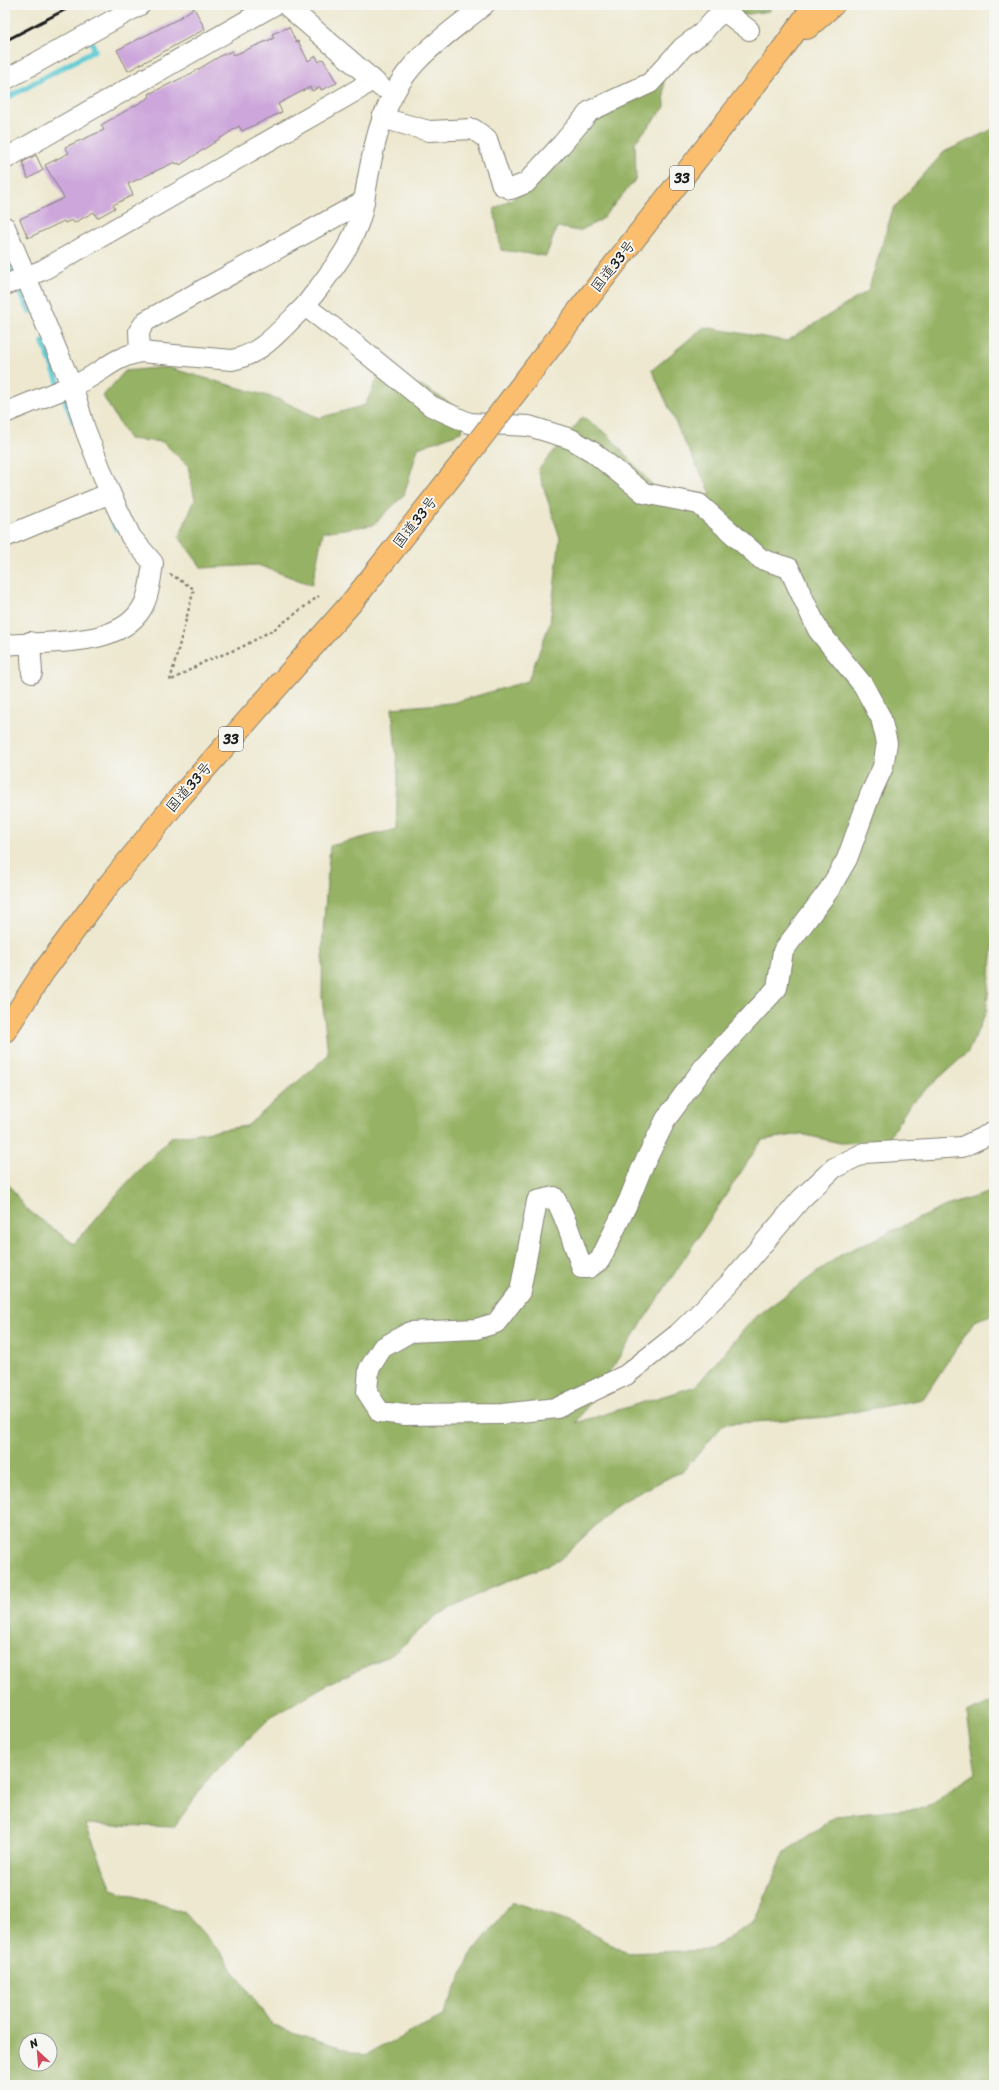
<svg xmlns="http://www.w3.org/2000/svg" width="999" height="2090" font-family="Sriracha,'Klee One',sans-serif">
	<style>
		.forest { fill: #96b265; stroke: #596740; fill-rule: evenodd }
		.lines { fill: none; stroke-linecap: round; stroke-linejoin: round }
		.stream { stroke: #5dcad4; stroke-width: 5.5 }
		.building { fill: #cda7db }
		.minor-casing { stroke: #848276; stroke-width: 22 }
		.trunk-casing { stroke: #848276; stroke-width: 24 }
		.path { stroke: #848276; stroke-width: 2.5; stroke-dasharray: 3 3; stroke-linecap: butt }
		.minor { stroke: #fff; stroke-width: 20 }
		.trunk { stroke: #fbbe6e; stroke-width: 22 }
		.rail { stroke: #1c1c1c; stroke-width: 3 }
		.trunk-bridge-casing { stroke: #848276; stroke-width: 24; stroke-linecap: butt }
		.trunk-bridge { stroke: #fbbe6e; stroke-width: 22 }
		.labels { text-anchor: middle; dominant-baseline: central; stroke-width: 4; stroke-linejoin: round; paint-order: stroke }
		.shield { fill: #f6f6f2; stroke: #5d5d5c; stroke-width: 1 }
		.shield-label { font-size: 14px; font-weight: bold; fill: #1c1c1c }
		.street-label { font-size: 15px; fill: #1c1c1c; stroke: #f6f6f2 }
	</style>
	<rect width="100%" height="100%" fill="#f6f6f2"/>
	<filter id="ink" filterUnits="userSpaceOnUse"><feTurbulence type="fractalNoise" baseFrequency=".025" numOctaves="2"/><feDisplacementMap in="SourceGraphic" scale="8" xChannelSelector="R" yChannelSelector="G"/><feConvolveMatrix kernelMatrix="1 2 1 2 8 2 1 2 1" color-interpolation-filters="sRGB"/></filter>
	<filter id="wash" filterUnits="userSpaceOnUse"><feTurbulence type="fractalNoise" baseFrequency=".012" numOctaves="4" result="noise"/><feDisplacementMap in="SourceGraphic" scale="16" xChannelSelector="R" yChannelSelector="G"/><feGaussianBlur stdDeviation="0.9" result="paint"/><feColorMatrix in="noise" values="0 0 0 0 0 0 0 0 0 0 0 0 0 0 0 0 0 1.4 0 .05"/><feComposite in="paint" operator="in"/></filter>
	<g filter="url(#wash)">
		<rect width="100%" height="100%" fill="#ede8cf"/>
		<g class="forest">
			<polygon points="715,5 770,5 770,11 726,17"/>
			<polygon points="663,71 665,107 635,142 636,179 601,220 579,231 557,227 546,256 501,250 494,209 538,184 594,112"/>
			<path d="M 994,122 L 994,939 L 986,1012 L 968,1052 L 910,1104 L 886,1142 L 840,1143 L 801,1134 L 762,1140 L 576,1423 L 696,1386 L 753,1319 L 842,1254 L 946,1206 L 994,1191 L 994,1314 L 974,1321 L 923,1399 L 827,1417 L 724,1424 L 684,1470 L 621,1502 L 559,1560 L 487,1590 L 436,1616 L 393,1654 L 330,1683 L 272,1716 L 213,1773 L 174,1827 L 86,1824 L 112,1889 L 184,1912 L 220,1952 L 273,2026 L 365,2055 L 443,2017 L 470,1956 L 513,1902 L 566,1920 L 627,1953 L 709,1950 L 754,1922 L 785,1852 L 836,1816 L 924,1808 L 976,1773 L 967,1713 L 994,1700 L 994,2085 L 5,2085 L 5,1179 L 25,1208 L 74,1244 L 124,1186 L 171,1137 L 247,1126 L 328,1055 L 322,996 L 323,932 L 330,846 L 396,829 L 398,774 L 392,708 L 452,703 L 528,681 L 550,623 L 560,538 L 538,470 L 583,417 L 607,434 L 654,487 L 712,495 L 683,439 L 652,370 L 704,327 L 787,341 L 868,291 L 893,209 L 944,152 L 993,129 ZM 26,2040 L 50,2040 L 50,2064 L 26,2064 Z"/>
			<polygon points="166,367 278,399 319,418 365,405 379,375 426,388 468,415 461,432 418,448 404,495 373,525 323,532 312,585 258,565 202,568 179,537 195,500 188,466 163,442 129,439 103,396 125,371"/>
		</g>
		<g class="lines">
			<g class="stream">
				<polyline points="5,99 95,50 92,43"/>
				<polyline points="5,260 30,312"/>
				<polyline points="43,342 73,421"/>
				<polyline points="103,500 116,529"/>
			</g>
		</g>
		<g id="blocks">
			<g class="building">
				<polygon points="194,8 205,29 128,71 117,50 176,20"/>
				<polygon points="289,27 296,42 298,41 308,61 316,56 319,62 323,59 337,83 321,90 320,87 312,91 310,87 278,104 282,112 242,131 239,126 180,165 179,163 176,164 175,162 128,184 133,195 113,205 115,208 97,218 94,212 74,223 72,220 65,223 64,221 28,238 20,219 64,198 45,165 69,153 65,147 104,130 101,125 150,97 149,94 192,73 222,55 232,51 234,55 274,38 272,34"/>
				<polygon points="36,155 43,170 28,179 23,162"/>
			</g>
		</g>
	</g>
	<g filter="url(#ink)">
		<use href="#blocks" fill-opacity="0" stroke="#848276" stroke-width="1"/>
		<g class="lines">
			<defs>
				<g id="minor">
					<polyline points="286,5 381,87"/>
					<polyline points="5,80 140,5"/>
					<polyline points="382,118 429,131 473,129 487,139 502,185 511,189 526,183 562,144 590,111 650,83 683,47 702,33 713,20 724,11 749,30"/>
					<polyline points="5,159 274,5"/>
					<polyline points="5,227 63,365 76,398 85,429 110,493 5,537"/>
					<polyline points="5,285 43,270 359,89 372,79"/>
					<path d="M 305,306 C 328,275 359,240 364,201"/>
					<path d="M 140,352 L 139,331 L 146,321 L 364,201 C 372,151 381,98 418,60 C 437,40 462,23 484,5"/>
					<path d="M 5,413 C 31,402 57,392 83,381 C 105,370 113,358 140,352 L 232,360 C 263,354 283,327 305,306 L 350,340 L 431,406 L 469,423 L 529,426 L 571,439 L 593,452 L 644,493 L 699,504 L 761,559 L 789,568 L 818,630 L 863,685 L 881,718 L 887,743 L 883,767 L 870,795 L 847,859 L 829,890 L 783,951 L 777,988 L 704,1067 L 666,1119 L 641,1170 L 629,1200 L 600,1260 L 589,1268 L 582,1268 C 574,1246 566,1216 554,1197 L 537,1201 L 520,1292 L 496,1323 L 476,1329 L 410,1332 L 382,1348 L 369,1369 L 367,1392 L 380,1412 L 405,1415 L 502,1414 L 557,1408 L 626,1375 L 678,1334 L 728,1285 L 801,1199 L 834,1168 L 864,1153 L 962,1147 L 994,1132"/>
					<polyline points="30,642 32,673"/>
					<path d="M 5,645 C 48,640 125,650 145,602 C 150,590 151,576 153,563 L 131,537 L 110,493"/>
				</g>
				<g id="trunk">
					<polyline points="807,28 833,5"/>
					<polyline points="582,306 782,50 814,5"/>
					<polyline points="5,1031 44,971 103,892 181,796 352,602 468,455"/>
				</g>
			</defs>
			<use href="#minor" class="minor-casing"/>
			<use href="#trunk" class="trunk-casing"/>
			<polyline class="path" points="170,574 194,589 170,681 204,662 242,647 276,628 319,596"/>
			<use href="#minor" class="minor"/>
			<use href="#trunk" class="trunk"/>
			<polyline class="rail" points="5,41 74,5"/>
			<defs>
				<polyline id="trunk-bridge" points="468,455 582,306"/>
			</defs>
			<use href="#trunk-bridge" class="trunk-bridge-casing"/>
			<use href="#trunk-bridge" class="trunk-bridge"/>
		</g>
	</g>
	<g class="labels">
		<g class="shield">
			<rect x="670" y="166" width="24" height="24" rx="3"/>
			<rect x="219" y="727" width="24" height="24" rx="3"/>
		</g>
		<g class="shield-label">
			<text x="682" y="178">33</text>
			<text x="231" y="739">33</text>
		</g>
		<g class="street-label">
			<text transform="translate(613 266) rotate(-52)">国道33号</text>
			<text transform="translate(415 522) rotate(-52)">国道33号</text>
			<text transform="translate(189 787) rotate(-49)">国道33号</text>
		</g>
	</g>
	<rect width="999" height="2090" fill="none" stroke="#f6f6f2" stroke-width="20"/>
	<g transform="translate(38 2052) rotate(334)"><circle r="19" fill="#f6f6f2" stroke="#9f9f9c"/>
	<path d="M0-3L7 15L0 10L-7 15Z" fill="#d1495b"/>
	<text y="-6" font-size="11" font-weight="bold" text-anchor="middle" fill="#1c1c1c">N</text>
	</g>
</svg>
